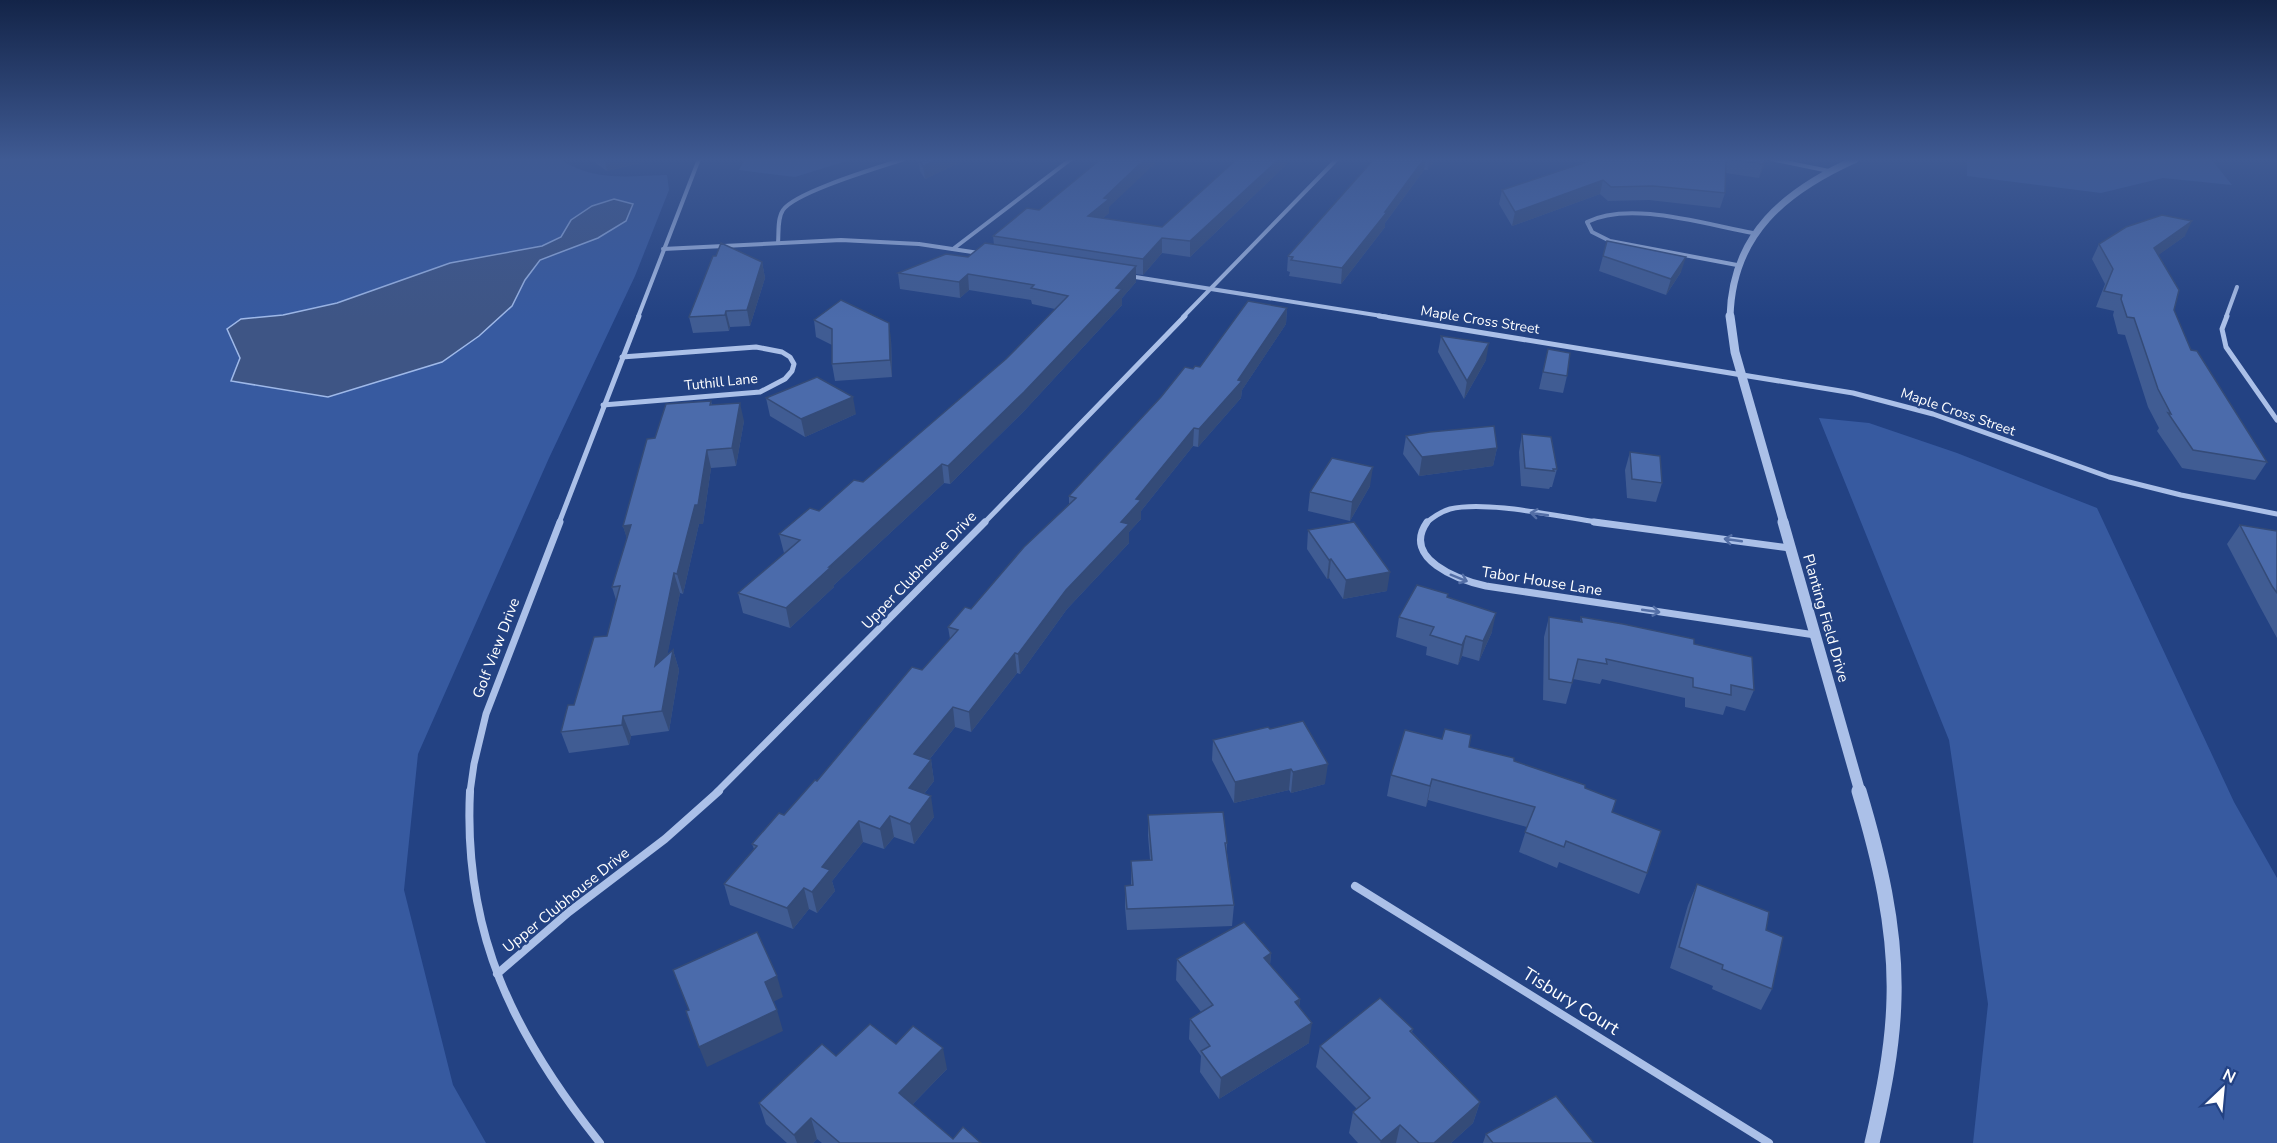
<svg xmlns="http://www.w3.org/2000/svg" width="2277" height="1143" font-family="'Nunito Sans',sans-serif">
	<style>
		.green { fill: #375aa0 }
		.water { fill: #3e5585; stroke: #9fb9e9; stroke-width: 1.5 }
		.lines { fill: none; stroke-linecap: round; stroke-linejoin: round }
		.minor-far3 { stroke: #abc0e8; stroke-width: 4 }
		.minor-far2 { stroke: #abc0e8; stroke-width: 5 }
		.minor-far1 { stroke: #abc0e8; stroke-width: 7 }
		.minor { stroke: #abc0e8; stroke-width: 8 }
		.tertiary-far3 { stroke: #abc0e8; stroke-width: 7 }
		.tertiary-far2 { stroke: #abc0e8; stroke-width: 9 }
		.tertiary-far1 { stroke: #abc0e8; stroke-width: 11 }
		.tertiary { stroke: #abc0e8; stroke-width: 15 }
		.wall { fill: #405c93 }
		.shaded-wall { fill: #344b78 }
		.building { fill: #4b6bab; stroke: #344b78; stroke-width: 1.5 }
		.oneway { stroke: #536ea6 }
		.labels { text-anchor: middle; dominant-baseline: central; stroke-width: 4.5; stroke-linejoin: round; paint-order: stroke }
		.far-street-label { font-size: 14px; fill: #fff; stroke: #234283 }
		.street-label { font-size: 15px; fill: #fff; stroke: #234283 }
		.near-street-label { font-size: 18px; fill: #fff; stroke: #234283 }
	</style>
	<rect width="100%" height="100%" fill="#234283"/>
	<g class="green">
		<path d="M 0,159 L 560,159 C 594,182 627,176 667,175 L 669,190 L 635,276 L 549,458 L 418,754 L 404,890 L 453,1085 L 486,1143 L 0,1143 Z"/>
		<polygon points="745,159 853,159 795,177 739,170"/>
		<polygon points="1967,159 2211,159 2232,185 2163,178 2101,193 1967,176"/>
		<polygon points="1819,418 1869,423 1957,453 2097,508 2234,802 2277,878 2277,1143 1973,1143 1988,1004 1949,740"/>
	</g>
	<polygon class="water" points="614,199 633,204 626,221 598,238 540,260 525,280 512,306 479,336 442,362 328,397 231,381 240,358 227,329 241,319 283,315 337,303 450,263 542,246 561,237 571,220 592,206"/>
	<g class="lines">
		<g class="minor-far3">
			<polyline points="1771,159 1829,171"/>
			<path d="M 778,243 C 779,233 777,219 783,210 C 795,192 880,167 904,159"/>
			<polyline points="663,249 841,240 919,244 979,253"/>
			<polyline points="953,249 1071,159"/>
			<path d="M 1737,265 L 1610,241 L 1592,232 L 1587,222 C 1630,200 1707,225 1753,233"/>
			<polyline points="1129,276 1388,317"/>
			<polyline points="638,317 699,159"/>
			<polyline points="1183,317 1337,159"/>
			<polyline points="2226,317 2237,287"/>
		</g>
		<g class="minor-far2">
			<polyline points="1379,316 1853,393 1933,414 2109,477 2181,495 2277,514"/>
			<polyline points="2227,316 2222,329 2226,347 2277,420"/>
			<polyline points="603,405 760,392 785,379 792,371 794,364 790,357 782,352 756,347 622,357"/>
			<polyline points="559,523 639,316"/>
			<polyline points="984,523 1185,316"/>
			<path d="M 1426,523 C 1433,517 1440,512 1450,509 C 1488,500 1564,518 1605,523"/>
		</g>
		<g class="minor-far1">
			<path d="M 1427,522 C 1401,559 1459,580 1486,586 L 1815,635"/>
			<polyline points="1594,522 1790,548"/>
			<polyline points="470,792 474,764 486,714 560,522"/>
			<polyline points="717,792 985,522"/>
		</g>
		<g class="minor">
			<path d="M 470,791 C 463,933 513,1034 600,1143"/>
			<polyline points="1355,886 1769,1143"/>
			<polyline points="497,974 569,912 665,839 719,791"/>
		</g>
		<path class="tertiary-far3" d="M 1730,317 C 1732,234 1785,191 1856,159"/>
		<polyline class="tertiary-far2" points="1730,316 1735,352 1784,523"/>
		<polyline class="tertiary-far1" points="1783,522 1860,792"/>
		<path class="tertiary" d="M 1859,791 C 1879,858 1896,927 1894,998 C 1893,1047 1883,1095 1872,1143"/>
	</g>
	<g class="wall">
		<polygon points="590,159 643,159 644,162 607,171"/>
		<polygon points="918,159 967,159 925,179 920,171"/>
		<polygon points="1237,159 1292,159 1190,257 1162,253 1143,275 1136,274 1136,282 1122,298 1122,305 1025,410 950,484 944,483 834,585 834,587 790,628 743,613 738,593 785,553 784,553 779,534 819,511 863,482 1006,359 1055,309 1032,304 1031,300 969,290 960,298 900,289 898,273 968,257 994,245 993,236 1039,210 1109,207 1109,213 1103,218 1162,227"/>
		<polygon points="1374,159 1436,159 1428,170 1424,170 1385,223 1385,227 1341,284 1289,276 1290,272 1287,271 1288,256"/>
		<polygon points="1590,159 1767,159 1759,178 1726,173 1725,193 1720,208 1649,200 1608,201 1600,194 1512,226 1499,204 1502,190 1593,159"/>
		<polygon points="2185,236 2158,255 2174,310 2191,350 2267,462 2255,480 2182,468 2157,431 2159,428 2148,407 2125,335 2118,334 2113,315 2114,311 2096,307 2105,284 2092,259 2099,244"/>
		<polygon points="1607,241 1681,272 1666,295 1599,271"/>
		<polygon points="762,262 765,278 750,326 730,327 729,331 693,333 689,317"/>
		<polygon points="1287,308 1286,324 1242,390 1241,398 1198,447 1193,446 1141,511 1141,519 1129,532 1129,543 1067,609 1020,674 1017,673 971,732 955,727 929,760 931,760 934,781 924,794 934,817 914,844 894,837 884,849 863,842 832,881 835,891 817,913 809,909 793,929 730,905 724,884 754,849 752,844 784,815 922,670 950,639 948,627 971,609 1069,504 1069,496 1193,369 1200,367"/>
		<polygon points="814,320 891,339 892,377 835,381 832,364 832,345 816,337"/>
		<polygon points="1441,336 1486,360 1464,399 1438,352"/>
		<polygon points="1548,349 1567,376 1563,393 1539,389"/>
		<polygon points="766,398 856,414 805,437 770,416"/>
		<polygon points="711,401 712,405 744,421 736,466 711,468 703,524 699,524 683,594 680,593 667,655 673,650 679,670 669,731 631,736 629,745 569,753 561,732 607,636 616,600 612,587 627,538 623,526 655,438"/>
		<polygon points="1522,434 1557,469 1552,487 1550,487 1549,489 1521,486 1519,452"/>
		<polygon points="1406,436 1497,448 1493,466 1419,476 1403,454"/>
		<polygon points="1630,452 1662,483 1656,502 1627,498 1625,470"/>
		<polygon points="1370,486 1350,521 1308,511 1310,492"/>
		<polygon points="2240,525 2277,531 2277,638 2259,605 2227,544"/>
		<polygon points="1308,530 1387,591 1343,599 1329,578 1327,579 1307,549"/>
		<polygon points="1448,598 1492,632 1479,661 1462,656 1458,665 1426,655 1427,647 1396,637 1399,617"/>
		<polygon points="1549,617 1580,622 1581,617 1694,644 1754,690 1745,711 1726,706 1723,715 1685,707 1685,698 1602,679 1600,684 1573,679 1566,704 1543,700 1544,637"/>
		<polygon points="1268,727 1325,784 1291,793 1289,790 1234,803 1212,760 1213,740"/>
		<polygon points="1469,747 1514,761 1585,788 1612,812 1647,873 1639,894 1559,862 1557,868 1519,852 1527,827 1428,800 1426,807 1387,796 1391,775"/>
		<polygon points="1148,815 1227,843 1227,853 1234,905 1232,926 1127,930 1125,907 1125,886 1131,885 1131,861 1150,860 1148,836"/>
		<polygon points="1697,884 1766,930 1772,989 1761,1010 1712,989 1713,986 1670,968 1688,905"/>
		<polygon points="1271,953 1270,965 1300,999 1299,1007 1309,1043 1219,1099 1200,1072 1201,1056 1189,1039 1190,1019 1201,1012 1176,980 1177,959"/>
		<polygon points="1413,1029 1412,1032 1480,1102 1473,1123 1451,1143 1358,1143 1349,1133 1353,1112 1357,1109 1316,1067 1320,1046"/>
		<polygon points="896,1044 947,1069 912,1105 953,1139 981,1143 822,1143 817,1139 813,1143 787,1143 766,1124 759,1103 836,1056"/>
		<polygon points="1486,1134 1594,1143 1483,1143"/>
	</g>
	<g class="shaded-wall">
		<polygon points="604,159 643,159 644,162 607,171"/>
		<polygon points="938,159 967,159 925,179 923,166"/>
		<polygon points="1145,159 1160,159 1109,207 1109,213 1088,231 1088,216 1104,198"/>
		<polygon points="1279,159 1292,159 1190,257 1190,241"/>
		<polygon points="1424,159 1426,159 1424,170 1385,223 1385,227 1341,284 1342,268"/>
		<polygon points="1429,159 1436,159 1428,170"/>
		<polygon points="1766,159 1767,159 1759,178 1763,164"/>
		<polygon points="1603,180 1600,194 1512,226 1515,212"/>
		<polygon points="2192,221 2185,236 2146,264 2154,248"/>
		<polygon points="1162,238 1162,253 1143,275 1143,259"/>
		<polygon points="1686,257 1681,272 1666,295 1671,279"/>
		<polygon points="762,262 765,278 750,326 747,310"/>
		<polygon points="1136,266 1136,282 1122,298 1122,305 1025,410 950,484 948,466"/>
		<polygon points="968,274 969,290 960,298 959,282"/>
		<polygon points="1287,308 1286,324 1242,390 1241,398 1198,447 1199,429 1238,380"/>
		<polygon points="726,311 730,327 729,331 725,315"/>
		<polygon points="889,323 891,339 892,377 890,360"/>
		<polygon points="1489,343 1486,360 1464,399 1467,381"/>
		<polygon points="853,397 856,414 805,437 801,419"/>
		<polygon points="740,403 744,421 736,466 732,448"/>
		<polygon points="1194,428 1193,446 1141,511 1141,519 1129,532 1129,543 1067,609 1020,674 1018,654 1066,590 1121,522 1136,499"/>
		<polygon points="1497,448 1493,466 1419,476 1422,457"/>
		<polygon points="707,450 711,468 703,524 699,524 683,594 677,574 695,505"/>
		<polygon points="942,464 944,483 834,585 834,587 790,628 786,608 829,567"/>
		<polygon points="1373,467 1370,486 1350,521 1352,502"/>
		<polygon points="631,525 629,545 623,526"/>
		<polygon points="1331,559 1329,578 1327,579 1329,560"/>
		<polygon points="1390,572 1387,591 1343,599 1346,580"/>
		<polygon points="674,573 680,593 661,686 655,666"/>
		<polygon points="1496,613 1492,632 1479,661 1483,641"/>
		<polygon points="1466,636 1462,656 1458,665 1462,645"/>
		<polygon points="673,650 679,670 669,731 662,711"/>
		<polygon points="1015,653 1017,673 971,732 969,712"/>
		<polygon points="953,707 955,727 917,775 914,754"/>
		<polygon points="623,716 631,736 629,745 622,725"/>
		<polygon points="931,760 934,781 912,809 909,788"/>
		<polygon points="1328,764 1325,784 1291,793 1293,772"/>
		<polygon points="1291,769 1289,790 1234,803 1235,782"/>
		<polygon points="1432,779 1428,800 1426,807 1430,786"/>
		<polygon points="931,796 934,817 914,844 910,824"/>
		<polygon points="890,816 894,837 884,849 880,829"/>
		<polygon points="859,821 863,842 832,881 835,891 817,913 812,892 822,867"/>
		<polygon points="804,888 809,909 793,929 787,908"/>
		<polygon points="1271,953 1269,974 1264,958"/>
		<polygon points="777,976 783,997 771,1003 765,982"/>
		<polygon points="1300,999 1297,1020 1295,1002"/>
		<polygon points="777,1010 783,1031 707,1067 699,1047"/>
		<polygon points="1312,1023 1309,1043 1219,1099 1221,1078"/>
		<polygon points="943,1048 947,1069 903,1114 899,1093"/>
		<polygon points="1480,1102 1473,1123 1451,1143 1434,1143"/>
		<polygon points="811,1118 817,1139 813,1143 797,1143 794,1135"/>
		<polygon points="1400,1125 1396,1143 1380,1143 1381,1141"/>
	</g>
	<g class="building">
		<polygon points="919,159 938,159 923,166"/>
		<polygon points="1101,159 1145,159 1104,198 1109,199 1088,216 1162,227 1237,159 1279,159 1190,241 1162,238 1143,259 993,236 1027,208 1039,210"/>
		<polygon points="1374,159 1424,159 1385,212 1387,212 1342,268 1291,260 1293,257 1288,256"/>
		<polygon points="1595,159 1726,159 1725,193 1653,186 1611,187 1603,180 1515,212 1502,190"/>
		<polygon points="1727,159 1766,159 1763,164"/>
		<polygon points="2162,215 2192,221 2154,248 2179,290 2174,310 2191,350 2197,351 2267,462 2193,450 2168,413 2171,414 2158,389 2134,318 2127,317 2121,299 2122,295 2104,291 2113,269 2099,244 2126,227"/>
		<polygon points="1607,241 1686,257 1671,279 1603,256"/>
		<polygon points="721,243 762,262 747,310 726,311 725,315 689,317 713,256 716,256"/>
		<polygon points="985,243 1136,266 1116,288 1122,289 1024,392 948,466 942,464 829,567 831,567 786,608 738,593 800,540 779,534 810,508 819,511 854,480 863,482 1006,359 1068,296 1031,288 1034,285 968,274 959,282 898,273 946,254 968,257"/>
		<polygon points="841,300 889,323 890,360 832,364 832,329 814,320"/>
		<polygon points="1248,301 1287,308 1238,380 1242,381 1199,429 1194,428 1136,499 1141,500 1121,522 1129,524 1066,590 1018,654 1015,653 969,712 953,707 914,754 931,760 909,788 931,796 910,824 890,816 880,829 859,821 822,867 830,870 812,892 804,888 787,908 724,884 757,846 752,844 779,813 784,815 815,780 817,781 912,667 922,670 958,630 948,627 965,607 971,609 1024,547 1076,498 1069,496 1161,397 1185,367 1193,369 1195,366 1200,367"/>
		<polygon points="1441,336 1489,343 1467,381"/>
		<polygon points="1548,349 1570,353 1567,376 1543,372"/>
		<polygon points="817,377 853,397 801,419 766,398"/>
		<polygon points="711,401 710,405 740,403 732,448 707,450 698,505 695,505 677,574 674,573 655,666 673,650 662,711 623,716 622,725 561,732 568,705 574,705 594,637 607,636 620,586 612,587 631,525 623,526 647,439 655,438 666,404"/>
		<polygon points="1494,426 1497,448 1422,457 1406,436 1430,432"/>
		<polygon points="1522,434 1551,437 1557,469 1553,469 1554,471 1525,468"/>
		<polygon points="1630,452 1660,456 1662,483 1632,479"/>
		<polygon points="1332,458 1373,467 1352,502 1310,492"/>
		<polygon points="1354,522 1390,572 1346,580 1331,559 1329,560 1308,530"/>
		<polygon points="2240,525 2277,531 2277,593 2272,586"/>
		<polygon points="1417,585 1448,594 1447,597 1496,613 1483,641 1466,636 1462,645 1430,635 1434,627 1399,617"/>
		<polygon points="1549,617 1582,622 1581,617 1623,624 1694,639 1694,644 1752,657 1754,690 1731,685 1731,695 1693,687 1693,678 1606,659 1607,664 1578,659 1572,683 1549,679"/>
		<polygon points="1303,721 1328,764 1293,772 1291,769 1235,782 1213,740 1268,727 1270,729"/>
		<polygon points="1445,729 1471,735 1469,747 1514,758 1514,761 1585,785 1585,788 1616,800 1612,812 1661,831 1647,873 1566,841 1564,847 1525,832 1535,807 1432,779 1430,786 1391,775 1405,730 1442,739"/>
		<polygon points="1223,812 1227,843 1225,843 1234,905 1127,909 1125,886 1133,885 1131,861 1152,860 1148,815"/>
		<polygon points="1697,884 1769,912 1766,930 1783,937 1772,989 1722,969 1723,965 1679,947"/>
		<polygon points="1244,922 1271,953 1264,958 1300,999 1295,1002 1312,1023 1221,1078 1201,1051 1210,1046 1190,1019 1213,1005 1177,959"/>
		<polygon points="757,932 777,976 765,982 777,1010 699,1047 686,1011 689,1010 673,970"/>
		<polygon points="1380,998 1413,1029 1410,1031 1480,1102 1434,1143 1419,1143 1400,1125 1381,1141 1353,1112 1370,1098 1320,1046"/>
		<polygon points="870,1024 896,1044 913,1026 943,1048 899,1093 953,1139 963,1127 981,1143 840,1143 811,1118 794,1135 759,1103 822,1044 836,1056"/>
		<polygon points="1556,1096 1594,1143 1493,1143 1486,1134"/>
	</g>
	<defs><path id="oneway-shaft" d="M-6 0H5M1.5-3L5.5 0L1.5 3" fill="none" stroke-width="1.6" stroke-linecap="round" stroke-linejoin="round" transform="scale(1.5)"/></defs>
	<g class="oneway">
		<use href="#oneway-shaft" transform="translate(1539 514) rotate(-172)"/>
		<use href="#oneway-shaft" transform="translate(1733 540) rotate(-172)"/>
		<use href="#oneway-shaft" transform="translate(1459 578) rotate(22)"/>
		<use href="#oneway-shaft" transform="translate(1651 611) rotate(8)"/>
	</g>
	<linearGradient id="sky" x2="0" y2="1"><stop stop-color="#132448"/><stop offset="0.5" stop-color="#3f5a93"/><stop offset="1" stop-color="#3f5a93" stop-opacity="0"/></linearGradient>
	<rect width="2277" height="319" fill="url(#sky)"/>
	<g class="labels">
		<g class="far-street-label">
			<text transform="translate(1480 320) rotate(9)">Maple Cross Street</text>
			<text transform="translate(721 382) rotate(-6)">Tuthill Lane</text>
			<text transform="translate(1958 412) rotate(19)">Maple Cross Street</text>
		</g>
		<g class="street-label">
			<text transform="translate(919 570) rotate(-46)">Upper Clubhouse Drive</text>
			<text transform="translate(1542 581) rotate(9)">Tabor House Lane</text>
			<text transform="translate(1826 618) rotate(74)">Planting Field Drive</text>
			<text transform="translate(496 648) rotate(-69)">Golf View Drive</text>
			<text transform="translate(566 900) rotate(-39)">Upper Clubhouse Drive</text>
		</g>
		<g class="near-street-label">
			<text transform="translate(1571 1001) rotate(32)">Tisbury Court</text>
		</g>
	</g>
	<g transform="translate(2223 1089) rotate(26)" stroke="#234283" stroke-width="4.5" paint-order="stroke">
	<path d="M0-4.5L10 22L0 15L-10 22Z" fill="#ffffff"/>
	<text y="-9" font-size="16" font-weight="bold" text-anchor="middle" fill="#ffffff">N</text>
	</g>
</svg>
